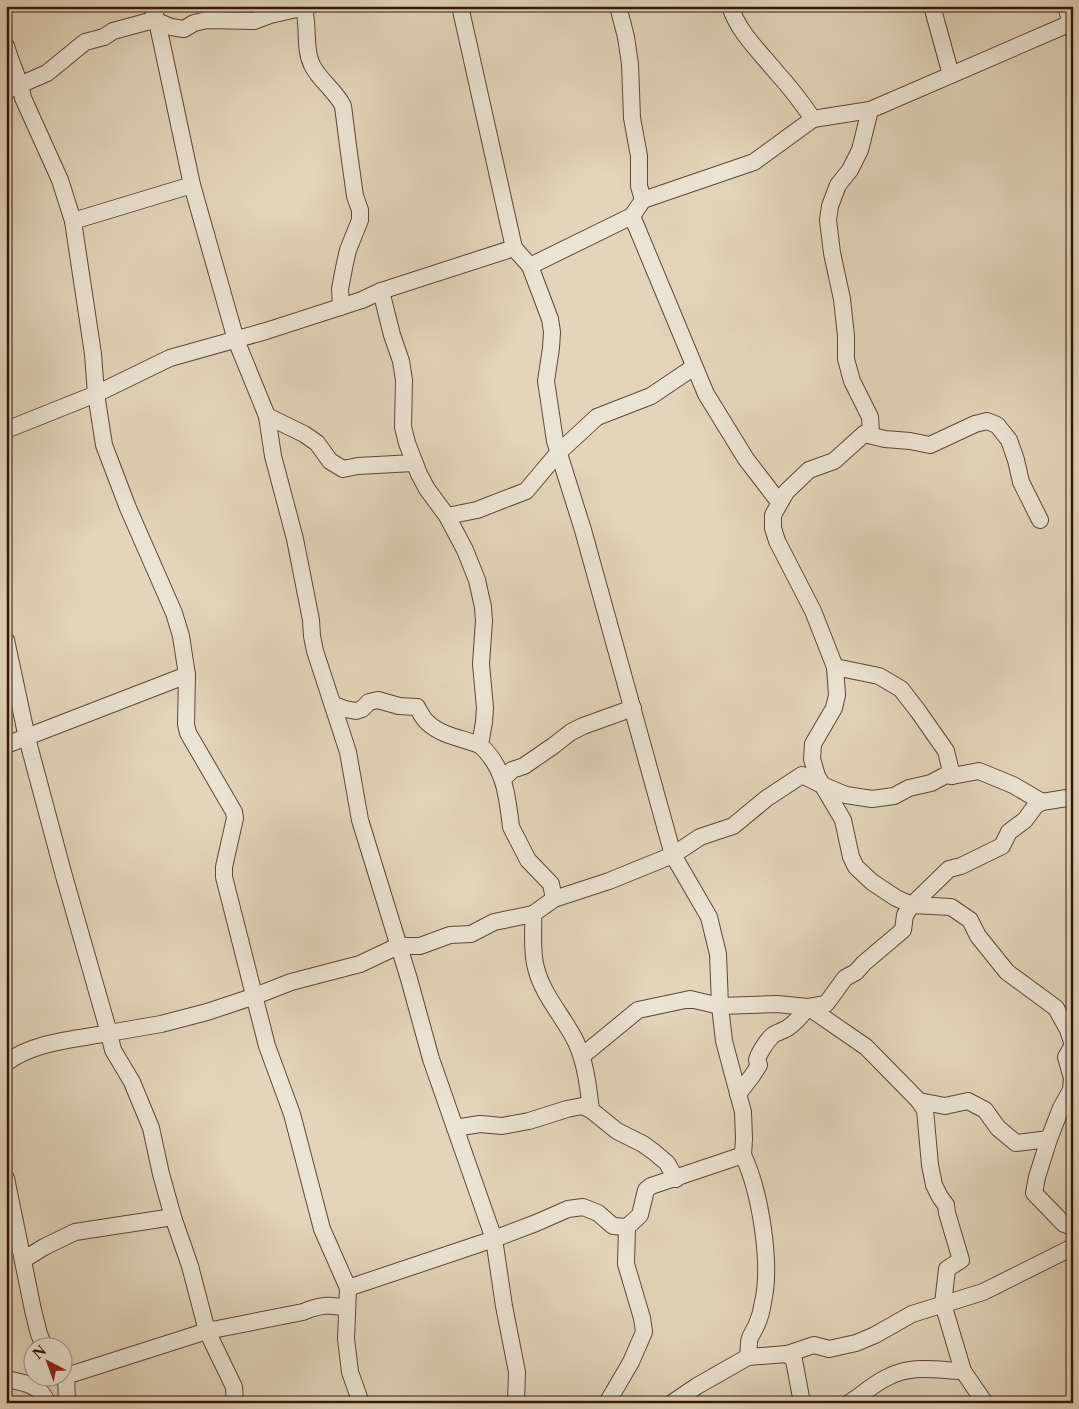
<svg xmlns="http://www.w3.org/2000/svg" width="1079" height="1409" font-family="'Libre Caslon Text',serif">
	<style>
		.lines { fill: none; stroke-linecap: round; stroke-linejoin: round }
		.minor-casing { stroke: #5e4637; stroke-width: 18 }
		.minor { stroke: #ece4d3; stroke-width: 16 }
	</style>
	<rect width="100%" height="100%" fill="#e2d5bb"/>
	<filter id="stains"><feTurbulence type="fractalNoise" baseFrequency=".004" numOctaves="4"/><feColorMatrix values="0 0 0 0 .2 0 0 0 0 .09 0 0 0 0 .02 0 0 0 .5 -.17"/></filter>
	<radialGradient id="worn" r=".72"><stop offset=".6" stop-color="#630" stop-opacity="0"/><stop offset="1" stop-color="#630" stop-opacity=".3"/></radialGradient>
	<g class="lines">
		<defs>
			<g id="minor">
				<polyline points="152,6 157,21 192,185 236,340 267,416 273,456 295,539 311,620 312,636 315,651 348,752 360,820 409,979 431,1059 494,1239 504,1306 517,1372 516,1403"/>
				<path d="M 303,6 C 310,25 303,47 312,65 C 319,80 335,90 343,106 L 349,153 L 355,196 L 360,210 L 360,220 L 348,250 L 344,268 L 340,289 L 341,307"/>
				<polyline points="460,6 514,248"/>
				<polyline points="618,6 626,37 630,64 632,118 639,156 639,186 643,200"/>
				<path d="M 730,6 C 738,32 760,52 777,73 C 790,87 802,103 813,119"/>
				<polyline points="932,6 951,75"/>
				<polyline points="1066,6 1073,31"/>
				<path d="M 6,46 C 11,64 20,80 23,98 L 60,180 L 73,221 L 93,354 L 96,394 L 104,445 L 128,508 L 174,613 L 181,636 L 187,675 L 186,724 L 188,733 L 234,812 L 235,818 L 224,867 L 224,877 L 267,1046 L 292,1114 L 322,1229 L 348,1288 L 346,1339 L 350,1372 L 361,1403"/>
				<polyline points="6,91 47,73 85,42 104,37 113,31 150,21 157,21 171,27 184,29 194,23 207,20 254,21 270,15 310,6"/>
				<polyline points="870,110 860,150 850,170 838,185 830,206 828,220 832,253 842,299 846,336 846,359 852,381 870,417 871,432 864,434 834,461 809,470 786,492 773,515 773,528 777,541 813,611 835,667 837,695 834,708 813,744 812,759 817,776 843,820 851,857 856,867 872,882 896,898 912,905 951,907 970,920 978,936 1007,972 1056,1008 1068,1030 1073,1045 1066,1057 1072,1078 1071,1090 1061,1108 1049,1139 1037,1177 1034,1193 1064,1224 1073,1227"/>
				<polyline points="632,216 706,394 746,459 779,502"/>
				<polyline points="73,221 192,185"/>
				<polyline points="530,266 550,319 552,332 551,348 546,381 555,441 583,530 673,855 709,917 718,954 720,1006 724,1041 743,1112 744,1139 743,1155 651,1186 646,1190 640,1215 627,1227"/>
				<path d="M 381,291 L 392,335 L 401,361 L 404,380 L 403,427 L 407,443 L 419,474 L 427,489 L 447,516 L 465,550 L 477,580 L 483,607 L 484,621 L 481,664 L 485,708 L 484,722 L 480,745 C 505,768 507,795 511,827 L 528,860 L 551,884 L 554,899"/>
				<polyline points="267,416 304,434 317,443 330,461 343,469 358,466 414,463"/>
				<polyline points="6,430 96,394 170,358 266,331 362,300 381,291 514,248 530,266 632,216 643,200 754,162 813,119 870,110 1071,23"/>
				<polyline points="864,434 885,439 910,441 930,445 975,424 987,421 997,425 1009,440 1016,460 1021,482 1040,520"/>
				<polyline points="447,516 477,510 526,491 558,453 597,417 651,396 694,367"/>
				<path d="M 6,640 L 27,738 L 64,876 L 109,1033 C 77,1039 32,1042 6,1063"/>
				<polyline points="835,667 879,676 901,689 918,711 946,751 952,776"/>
				<path d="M 334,705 L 345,709 L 356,711 L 362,709 L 369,702 L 378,700 L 399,706 L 417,707 C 420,712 423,719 428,723 C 442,736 462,738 480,745"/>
				<polyline points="6,745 187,675"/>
				<polyline points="503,779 512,770 524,766 553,746 571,732 583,726 633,708"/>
				<path d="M 533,914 C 534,931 531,951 536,968 C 543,996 564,1017 576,1042 C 586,1064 588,1086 591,1110"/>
				<polyline points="582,1056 638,1010 690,999 720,1006 777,1004 808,1007 866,1047 919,1101 925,1110 930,1165 934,1185 940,1197 946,1205 947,1213 961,1260 947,1269 943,1304 963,1371 985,1403"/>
				<path d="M 738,1094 L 752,1076 L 759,1065 L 757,1060 C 759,1053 766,1042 772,1036 C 776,1032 784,1031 789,1027 C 797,1021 802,1015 808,1007 L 826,1004 L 845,978 L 856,972 L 864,963 L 903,930 L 905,915 L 912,905 L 949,869 L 961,866 L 1002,846 L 1009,832 L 1025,820 L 1036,805 L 1042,802 L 1073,797"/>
				<polyline points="919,1101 945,1106 968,1101 985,1110 998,1128 1016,1143 1049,1139"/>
				<polyline points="455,1128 480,1124 502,1126 529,1121 567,1109 582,1106 591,1110 617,1131 643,1144 654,1152 667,1163 676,1179"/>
				<path d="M 743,1155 C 760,1191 772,1263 763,1302 C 762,1309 760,1317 757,1324 C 755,1329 752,1333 750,1338 C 748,1343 749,1351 748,1357"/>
				<polyline points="6,1178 33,1310 39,1334 44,1346"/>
				<polyline points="23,1260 44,1247 75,1232 173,1217"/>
				<polyline points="348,1288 494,1239 536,1223 568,1209 583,1207 598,1213 613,1226 627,1227 626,1264 642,1318 644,1332 631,1362 607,1403"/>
				<polyline points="787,1354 794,1360 802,1403"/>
				<path d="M 62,1373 L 66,1376 L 207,1331 L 303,1312 C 319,1305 330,1304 347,1308"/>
				<polyline points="66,1376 67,1403"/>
				<path d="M 6,1379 C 22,1382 42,1385 47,1403"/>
				<polyline points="235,1403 234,1387 207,1331 190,1266 173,1217 161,1174 151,1128 132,1082 113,1050 109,1033 161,1024 207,1012 255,996 291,982 360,964 398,946 420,946 450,935 471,934 494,922 533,914 554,899 609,881 673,855 700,837 733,826 767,798 802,775 822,785 846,795 872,799 894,796 909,788 931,783 946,775 952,776 979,771 1013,785 1042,802"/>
				<polyline points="672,1403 697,1386 748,1357 787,1354 814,1345 829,1349 856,1343 875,1335 912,1314 983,1292 1073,1247"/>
				<path d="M 849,1403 C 862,1395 872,1385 886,1378 C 911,1364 935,1370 963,1371"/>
			</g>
		</defs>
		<use href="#minor" class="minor-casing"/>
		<use href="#minor" class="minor"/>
	</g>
	<rect width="1079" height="1409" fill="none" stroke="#e2d5bb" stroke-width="25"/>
	<rect x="8" y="8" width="1064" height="1394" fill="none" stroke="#32160b" stroke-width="2.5"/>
	<rect x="12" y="12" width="1054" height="1384" fill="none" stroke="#32160b"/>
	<g transform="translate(48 1362) rotate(319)"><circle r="24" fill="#ece4d3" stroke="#a29283"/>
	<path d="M0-4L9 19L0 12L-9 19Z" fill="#8f2418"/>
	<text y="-8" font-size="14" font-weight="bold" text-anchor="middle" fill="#32160b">N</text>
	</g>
	<rect width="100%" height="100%" filter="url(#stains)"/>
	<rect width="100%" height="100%" fill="url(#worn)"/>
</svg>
